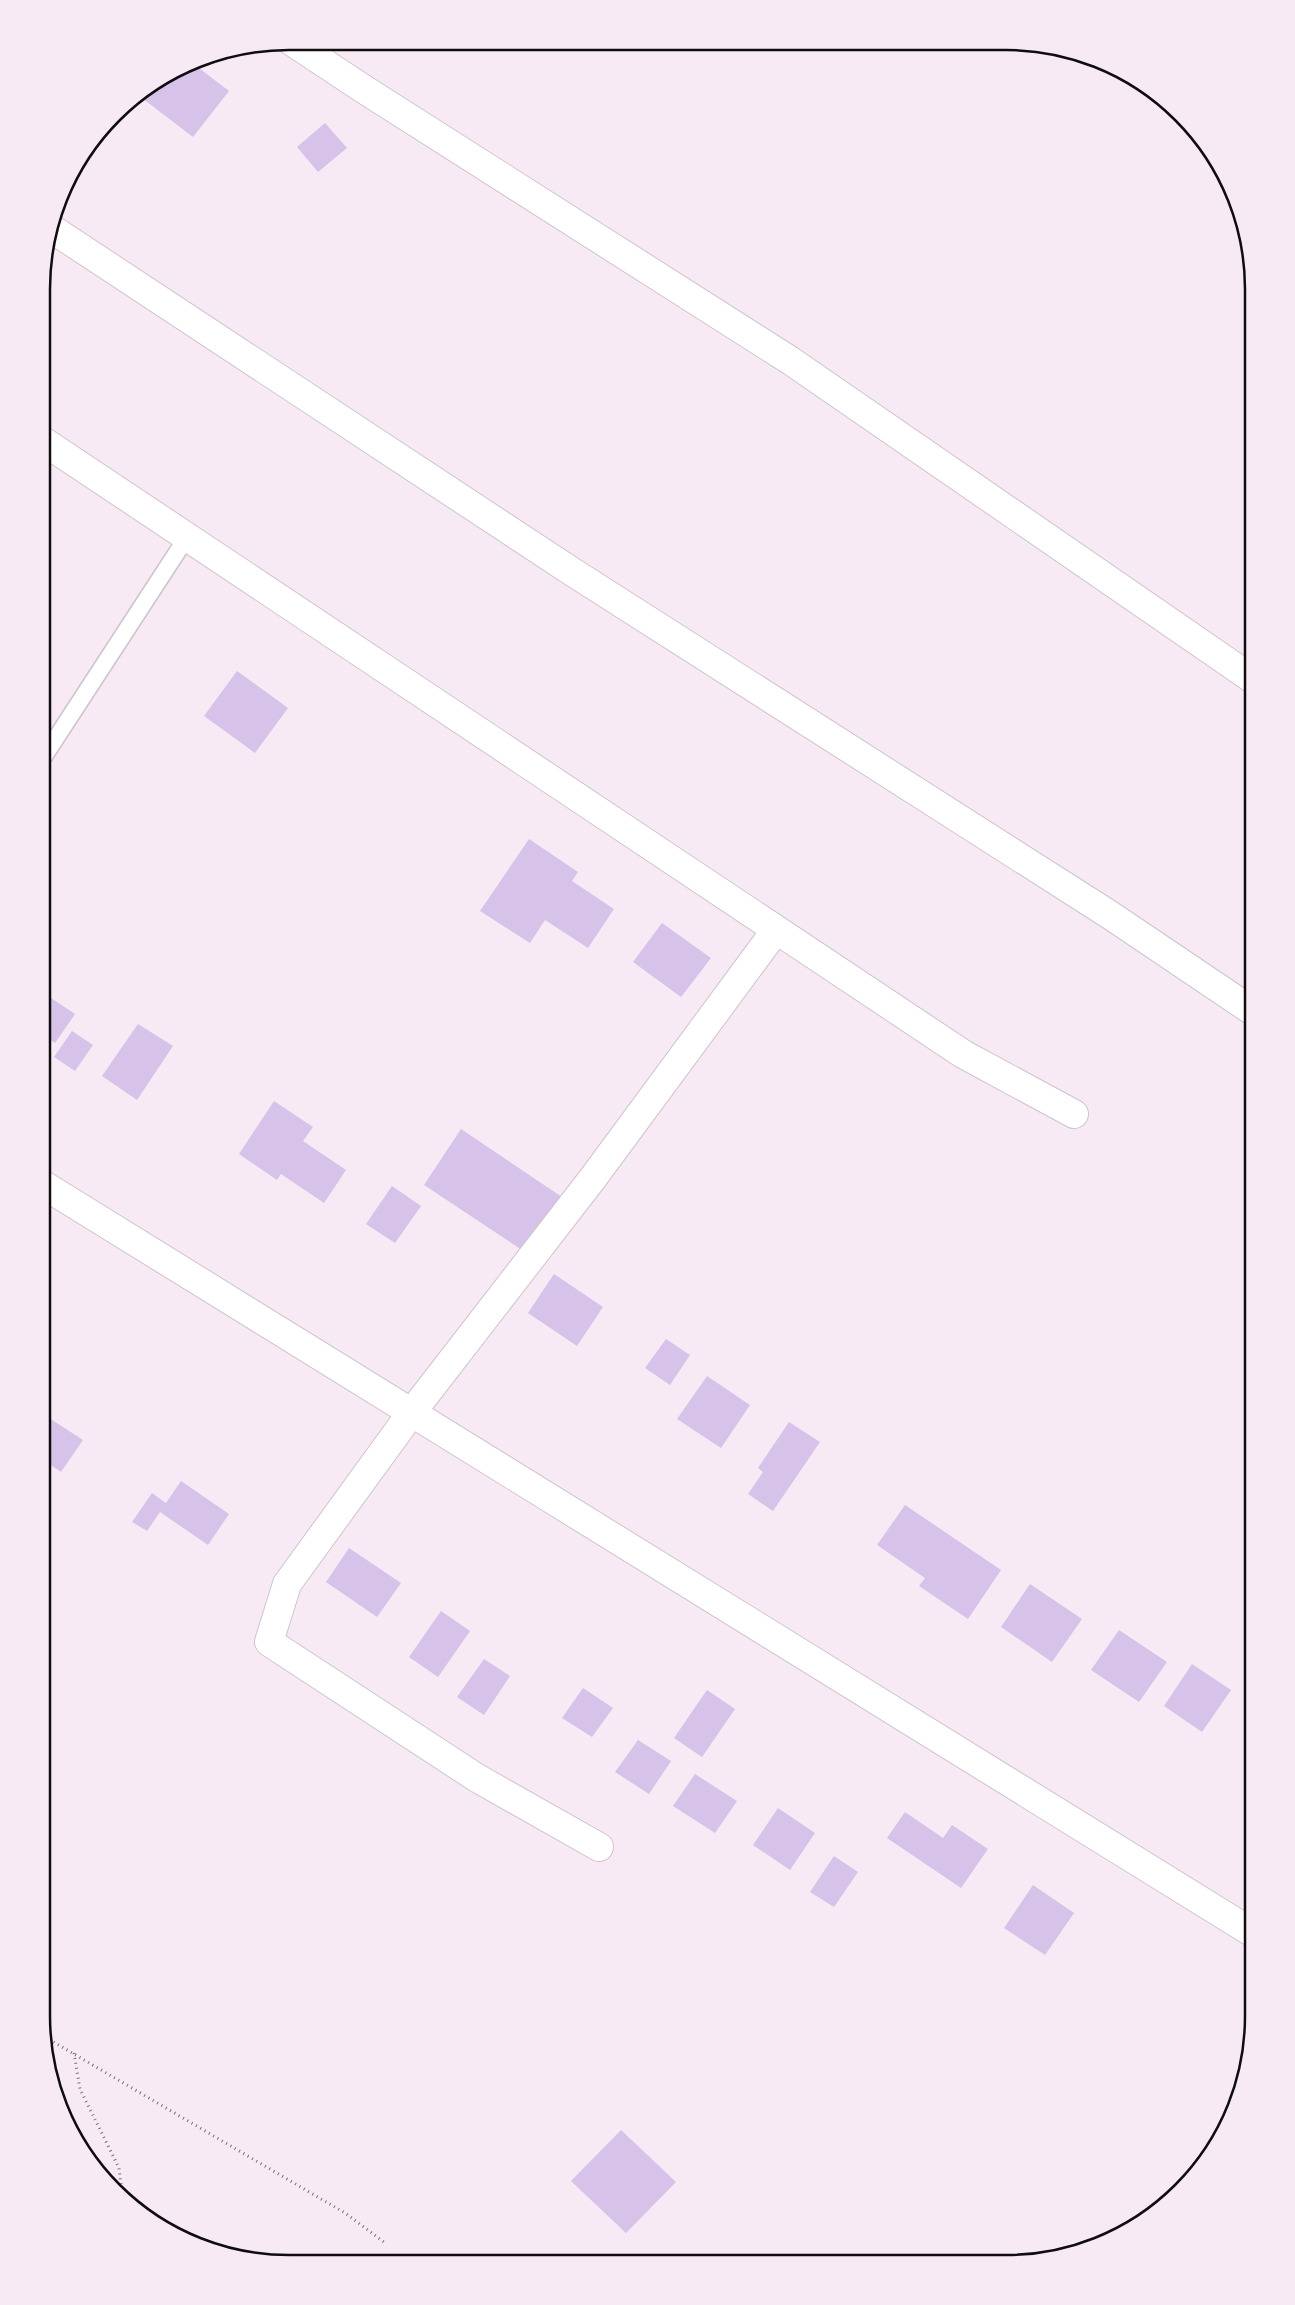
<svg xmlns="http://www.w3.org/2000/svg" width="1295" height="2305" font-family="Barlow,sans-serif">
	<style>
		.building { fill: #d7c2e9 }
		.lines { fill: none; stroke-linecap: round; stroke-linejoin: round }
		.lane-casing { stroke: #cfc3cd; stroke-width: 19 }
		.street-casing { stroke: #cfc3cd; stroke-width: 30 }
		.path { stroke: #797078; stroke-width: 3; stroke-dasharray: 1 4; stroke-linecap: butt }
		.lane { stroke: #fff; stroke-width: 16 }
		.street { stroke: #fff; stroke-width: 28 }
		.rim { fill: none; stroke: #100c10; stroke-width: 2.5 }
	</style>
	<rect width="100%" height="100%" fill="#f7eaf5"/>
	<g class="building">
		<polygon points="191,62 229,91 193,137 138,95"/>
		<polygon points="325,123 347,148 318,172 297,147"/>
		<polygon points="237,671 288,708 255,753 204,716"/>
		<polygon points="529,839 578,872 572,881 614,909 588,948 545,920 530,943 480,911"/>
		<polygon points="662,923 711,958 681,997 633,962"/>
		<polygon points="42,992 75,1014 55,1043 42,1034"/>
		<polygon points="138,1024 173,1046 137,1100 102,1076"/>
		<polygon points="72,1031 93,1045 75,1071 54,1057"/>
		<polygon points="274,1101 313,1127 303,1141 346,1170 324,1203 281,1174 277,1180 239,1154"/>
		<polygon points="461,1129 565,1199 528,1254 424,1185"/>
		<polygon points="392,1186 421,1206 395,1243 366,1224"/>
		<polygon points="554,1274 603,1307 577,1346 528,1313"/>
		<polygon points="666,1339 690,1355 670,1385 645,1368"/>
		<polygon points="707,1376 750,1405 721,1448 677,1419"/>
		<polygon points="46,1416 83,1440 61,1472 42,1459 42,1422"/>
		<polygon points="789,1422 820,1442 773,1511 748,1494 763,1472 758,1468"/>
		<polygon points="181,1481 229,1514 208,1545 160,1512 147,1531 132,1522 152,1493 166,1503"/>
		<polygon points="905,1505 1001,1570 968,1619 919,1586 925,1578 877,1545"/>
		<polygon points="349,1548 401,1583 377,1617 326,1582"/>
		<polygon points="1030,1584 1082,1619 1052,1662 1001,1627"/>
		<polygon points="441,1611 470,1631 438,1677 409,1657"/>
		<polygon points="1119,1630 1167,1662 1139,1702 1091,1670"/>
		<polygon points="484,1659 510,1676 484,1715 457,1697"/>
		<polygon points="1192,1664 1231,1690 1202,1732 1164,1706"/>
		<polygon points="583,1688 613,1708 592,1737 562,1718"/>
		<polygon points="707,1690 735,1709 702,1757 674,1738"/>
		<polygon points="638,1740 671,1761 649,1794 615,1772"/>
		<polygon points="695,1774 737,1801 715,1833 673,1806"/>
		<polygon points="778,1808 815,1833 790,1870 753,1845"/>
		<polygon points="905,1812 943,1838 952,1825 988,1849 961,1888 887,1838"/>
		<polygon points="834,1856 858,1872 834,1907 810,1892"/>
		<polygon points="1033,1885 1074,1913 1045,1955 1004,1928"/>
		<polygon points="621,2130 676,2182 626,2233 571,2181"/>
	</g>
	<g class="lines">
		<defs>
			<polyline id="lane" points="43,758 187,537"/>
			<g id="street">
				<polyline points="291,41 362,88 791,361 1254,680"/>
				<polyline points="52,229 571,571 1110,915 1254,1012"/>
				<polyline points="43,441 963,1054 1074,1114"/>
				<polyline points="42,1184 1253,1933"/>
				<polyline points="599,1847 477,1778 269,1642 287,1584 412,1412 593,1178 776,930"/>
			</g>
		</defs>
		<use href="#lane" class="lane-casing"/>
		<use href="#street" class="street-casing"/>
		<g class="path">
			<polyline points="45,2037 345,2213 385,2243"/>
			<polyline points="74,2053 80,2089 119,2168 122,2193 120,2196"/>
		</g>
		<use href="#lane" class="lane"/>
		<use href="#street" class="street"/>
	</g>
	<path d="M0 0H1295V2305H0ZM289 50H1006A239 239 0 0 1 1245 289V2016A239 239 0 0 1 1006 2255H289A239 239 0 0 1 50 2016V289A239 239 0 0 1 289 50Z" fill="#f7eaf5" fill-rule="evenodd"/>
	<path class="rim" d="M289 50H1006A239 239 0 0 1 1245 289V2016A239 239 0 0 1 1006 2255H289A239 239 0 0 1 50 2016V289A239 239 0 0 1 289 50Z"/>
</svg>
